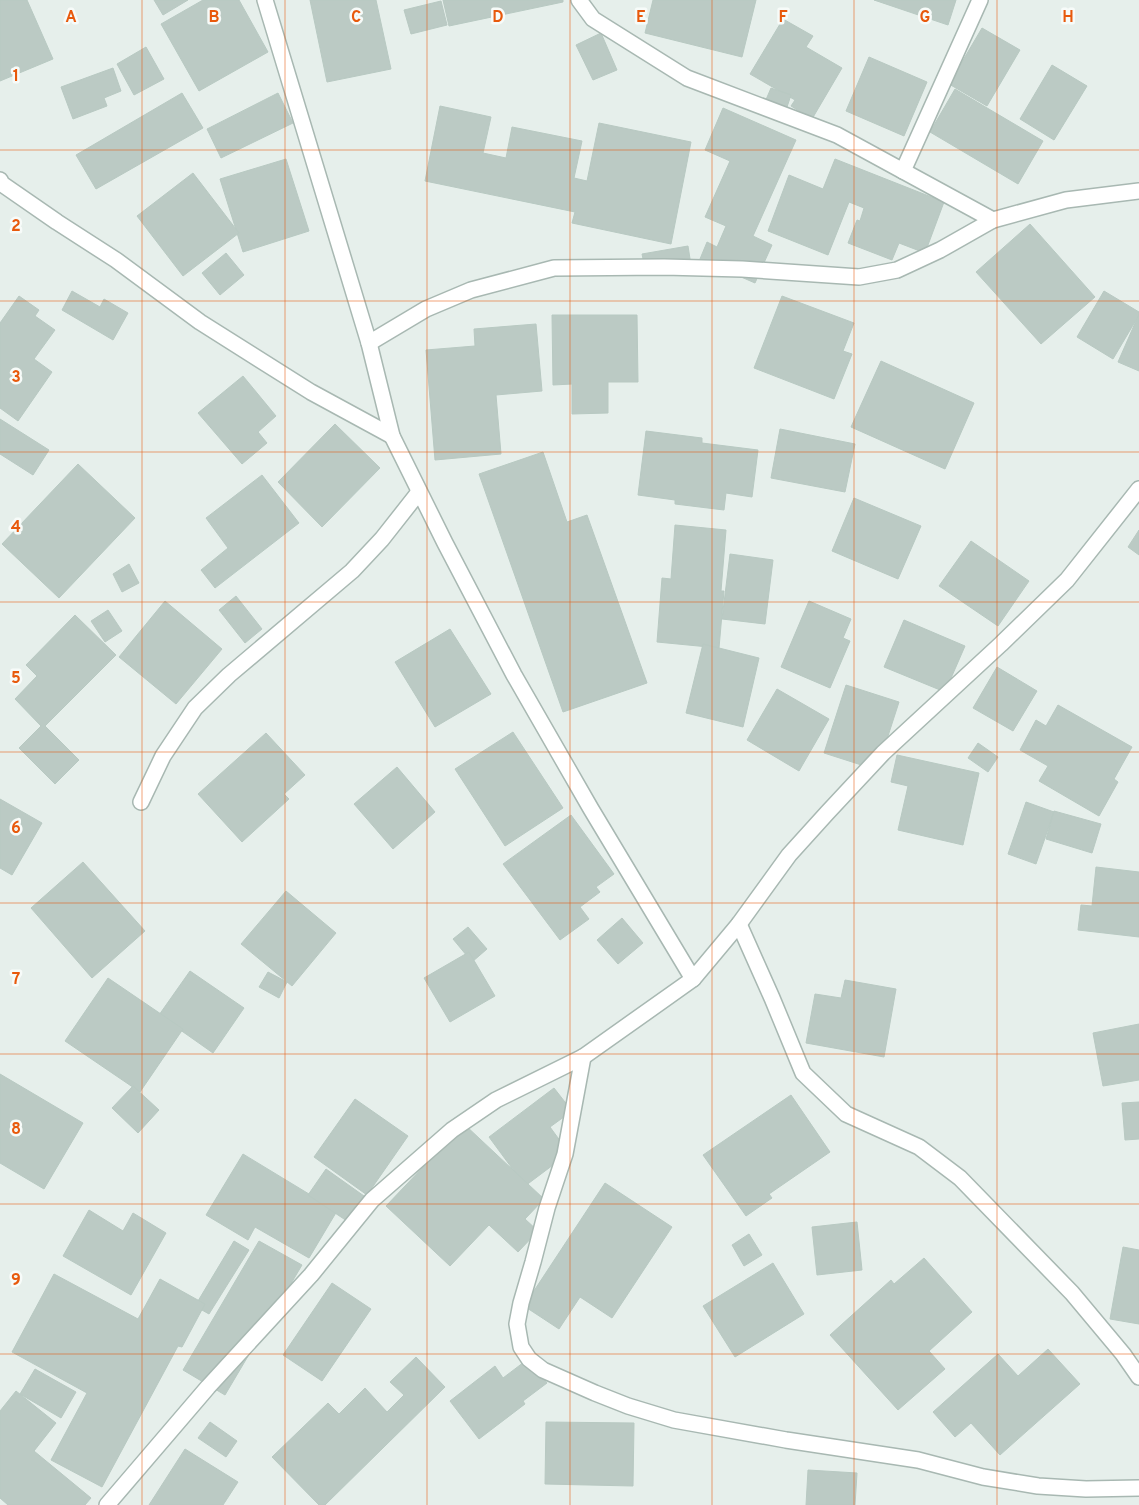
<svg xmlns="http://www.w3.org/2000/svg" width="1139" height="1505" font-family="Overpass,sans-serif">
	<style>
		.building { fill: #bbcac4; stroke: #b8c9c2 }
		.lines { fill: none; stroke-linecap: round; stroke-linejoin: round }
		.minor-casing { stroke: #a8b8b2; stroke-width: 18 }
		.minor { stroke: #fff; stroke-width: 15 }
		.grid { fill: none; stroke: #e8590c; stroke-width: 1; stroke-opacity: 0.55 }
		.grid-label { font-size: 16px; text-anchor: middle; font-weight: bold; fill: #e8590c; stroke: #f7fbf9; stroke-width: 5; stroke-linejoin: round; paint-order: stroke }
	</style>
	<rect width="100%" height="100%" fill="#e6efeb"/>
	<g class="building">
		<polygon points="0,0 27,0 53,59 0,81"/>
		<polygon points="154,0 188,0 163,15"/>
		<polygon points="203,0 239,0 268,52 199,91 161,24"/>
		<polygon points="310,0 376,0 391,69 327,82"/>
		<polygon points="443,0 563,0 563,2 449,26"/>
		<polygon points="653,0 756,0 742,57 645,33"/>
		<polygon points="874,0 956,0 948,25"/>
		<polygon points="441,1 447,25 411,34 404,10"/>
		<polygon points="783,19 813,36 806,47 842,68 812,119 791,106 795,100 750,74"/>
		<polygon points="982,28 1020,50 987,106 949,84"/>
		<polygon points="601,33 617,70 593,80 576,45"/>
		<polygon points="146,47 164,79 134,95 117,64"/>
		<polygon points="869,57 927,82 904,136 846,111"/>
		<polygon points="1052,65 1087,86 1054,140 1020,119"/>
		<polygon points="113,68 121,91 104,98 107,106 73,119 61,87"/>
		<polygon points="771,88 791,95 786,110 765,102"/>
		<polygon points="955,89 1043,141 1018,184 930,132"/>
		<polygon points="182,93 203,128 96,189 76,155"/>
		<polygon points="278,93 293,123 221,158 207,129"/>
		<polygon points="440,106 491,117 483,153 506,158 512,127 582,141 574,178 587,181 599,123 691,142 671,244 572,223 575,212 425,181"/>
		<polygon points="723,108 796,140 753,236 772,245 755,283 700,259 707,242 717,247 726,226 705,217 730,161 705,150"/>
		<polygon points="286,159 309,231 243,252 220,179"/>
		<polygon points="835,159 944,202 925,253 899,243 892,260 848,243 857,220 860,221 864,208 849,202 828,255 768,231 789,175 823,189"/>
		<polygon points="193,173 239,233 183,276 137,216"/>
		<polygon points="1030,224 1095,297 1041,344 976,272"/>
		<polygon points="688,246 691,265 646,273 642,254"/>
		<polygon points="226,253 244,275 220,295 202,273"/>
		<polygon points="72,291 100,307 104,299 128,313 113,340 62,310"/>
		<polygon points="1104,291 1139,312 1139,315 1113,359 1077,337"/>
		<polygon points="19,296 39,310 35,316 55,330 34,359 52,372 18,421 0,408 0,323"/>
		<polygon points="782,296 854,323 843,351 852,354 834,399 754,368"/>
		<polygon points="1139,314 1139,371 1118,362"/>
		<polygon points="552,315 637,315 638,382 608,382 608,413 572,414 572,384 553,385"/>
		<polygon points="536,324 542,391 496,395 501,454 435,460 426,350 475,346 474,329"/>
		<polygon points="881,361 974,403 945,469 851,427"/>
		<polygon points="243,376 276,416 258,432 267,443 242,464 198,413"/>
		<polygon points="0,419 49,450 33,475 0,454"/>
		<polygon points="335,424 380,468 322,527 278,482"/>
		<polygon points="780,429 855,444 845,492 771,478"/>
		<polygon points="646,431 702,438 702,443 758,450 752,497 726,493 724,510 675,504 675,500 638,495"/>
		<polygon points="543,452 567,522 587,515 647,683 563,712 479,474"/>
		<polygon points="78,464 135,518 59,598 2,544"/>
		<polygon points="262,475 299,523 215,588 201,570 228,548 206,518"/>
		<polygon points="854,498 921,526 898,579 832,551"/>
		<polygon points="675,525 726,530 721,591 724,591 719,648 657,642 662,578 671,579"/>
		<polygon points="1139,530 1139,555 1128,547"/>
		<polygon points="971,541 1029,581 998,626 939,586"/>
		<polygon points="730,554 773,560 765,624 722,619"/>
		<polygon points="129,564 139,583 122,592 113,574"/>
		<polygon points="236,596 262,629 245,643 219,610"/>
		<polygon points="165,601 222,649 176,704 119,657"/>
		<polygon points="809,601 851,619 843,638 850,641 830,688 781,667"/>
		<polygon points="108,610 122,631 105,642 91,621"/>
		<polygon points="75,615 116,655 45,726 79,760 55,784 19,748 41,726 15,699 37,676 26,665"/>
		<polygon points="904,620 965,646 945,692 884,667"/>
		<polygon points="450,629 491,694 435,727 395,662"/>
		<polygon points="703,644 759,658 743,727 686,713"/>
		<polygon points="997,667 1037,691 1013,731 973,708"/>
		<polygon points="846,685 899,702 877,770 824,753"/>
		<polygon points="777,689 829,719 799,771 747,740"/>
		<polygon points="1058,705 1132,747 1114,779 1118,782 1099,816 1039,781 1048,766 1020,750 1036,720 1046,726"/>
		<polygon points="513,732 563,808 505,846 455,769"/>
		<polygon points="266,733 305,775 284,794 289,799 242,842 198,794"/>
		<polygon points="978,743 998,757 988,772 968,758"/>
		<polygon points="897,755 979,773 963,845 898,830 908,786 891,782"/>
		<polygon points="397,767 435,812 393,849 354,804"/>
		<polygon points="0,799 42,823 12,875 0,868"/>
		<polygon points="1026,802 1054,812 1036,864 1008,854"/>
		<polygon points="1054,811 1101,824 1092,853 1046,839"/>
		<polygon points="571,815 614,874 596,887 600,892 580,907 589,919 560,940 503,864"/>
		<polygon points="83,862 145,931 92,978 31,908"/>
		<polygon points="1096,867 1139,872 1139,937 1078,930 1081,905 1092,906"/>
		<polygon points="286,891 336,933 292,986 241,944"/>
		<polygon points="622,918 643,943 618,964 597,940"/>
		<polygon points="468,927 487,949 472,962 453,939"/>
		<polygon points="469,952 495,996 450,1022 424,978"/>
		<polygon points="190,971 244,1008 213,1053 159,1015"/>
		<polygon points="268,972 287,982 279,998 259,987"/>
		<polygon points="108,978 183,1029 140,1092 65,1041"/>
		<polygon points="845,980 896,989 884,1057 806,1043 815,994 841,998"/>
		<polygon points="1139,1024 1139,1080 1103,1086 1093,1033"/>
		<polygon points="0,1074 83,1123 44,1189 0,1163"/>
		<polygon points="133,1086 159,1110 138,1133 112,1108"/>
		<polygon points="554,1088 572,1111 550,1127 569,1153 525,1186 489,1137"/>
		<polygon points="791,1095 830,1152 769,1194 772,1198 746,1216 703,1155"/>
		<polygon points="355,1099 408,1136 367,1195 314,1157"/>
		<polygon points="1139,1102 1139,1139 1125,1140 1122,1103"/>
		<polygon points="464,1124 544,1199 525,1219 538,1231 518,1252 489,1225 450,1266 386,1206"/>
		<polygon points="243,1154 337,1211 309,1258 255,1227 248,1240 206,1215"/>
		<polygon points="326,1169 364,1196 347,1221 308,1195"/>
		<polygon points="605,1183 672,1227 612,1318 580,1297 559,1329 524,1306"/>
		<polygon points="89,1210 123,1231 133,1213 166,1233 131,1295 63,1256"/>
		<polygon points="857,1222 862,1270 817,1275 812,1227"/>
		<polygon points="749,1234 762,1255 744,1266 732,1245"/>
		<polygon points="234,1241 249,1250 209,1314 195,1306"/>
		<polygon points="259,1241 302,1265 225,1395 183,1370"/>
		<polygon points="1123,1247 1139,1250 1139,1324 1110,1319"/>
		<polygon points="924,1258 972,1312 929,1351 945,1369 898,1410 830,1335 891,1280 894,1284"/>
		<polygon points="773,1263 804,1314 735,1357 703,1306"/>
		<polygon points="54,1274 138,1319 160,1279 205,1304 182,1347 178,1346 102,1487 51,1460 87,1393 12,1352"/>
		<polygon points="332,1283 371,1309 322,1381 283,1355"/>
		<polygon points="1048,1349 1080,1384 1000,1455 971,1423 955,1437 933,1412 998,1354 1018,1376"/>
		<polygon points="416,1357 445,1387 325,1505 319,1505 272,1457 328,1403 339,1414 365,1388 387,1412 404,1395 390,1382"/>
		<polygon points="528,1359 547,1383 523,1401 525,1404 479,1439 450,1401 495,1366 503,1378"/>
		<polygon points="35,1369 76,1392 61,1418 20,1394"/>
		<polygon points="16,1391 56,1423 34,1451 91,1498 85,1505 8,1505 0,1498 0,1411"/>
		<polygon points="210,1422 237,1441 226,1457 198,1438"/>
		<polygon points="546,1422 634,1423 633,1486 545,1484"/>
		<polygon points="185,1449 238,1482 223,1505 149,1505"/>
		<polygon points="808,1470 857,1473 855,1505 806,1505"/>
	</g>
	<g class="lines">
		<defs>
			<g id="minor">
				<polyline points="579,0 593,19 687,78 837,135 993,220"/>
				<polyline points="903,171 980,0"/>
				<polyline points="0,180 2,184 57,222 116,260 200,322 311,392 392,436"/>
				<polyline points="369,343 426,309 471,290 554,268 664,267 742,269 859,277 897,270 940,250 993,220 1066,200 1139,191"/>
				<polyline points="141,802 163,756 195,708 229,675 352,571 382,539 419,492"/>
				<polyline points="739,924 772,998 803,1073 846,1114 919,1147 960,1178 1072,1293 1123,1354 1139,1377"/>
				<polyline points="693,979 739,924 789,855 827,813 883,753 1001,644 1067,580 1139,489"/>
				<polyline points="583,1057 565,1154 547,1208 533,1262 521,1303 517,1324 521,1347 529,1359 543,1370 595,1393 628,1406 674,1420 786,1440 918,1460 983,1477 1038,1486 1086,1489 1139,1488"/>
				<polyline points="107,1505 208,1387 311,1275 372,1200 452,1130 496,1100 583,1057 693,979 591,809 514,675 445,543 392,436 369,343 265,0"/>
			</g>
		</defs>
		<use href="#minor" class="minor-casing"/>
		<use href="#minor" class="minor"/>
	</g>
	<path class="grid" d="M 142,0 L 142,1505M 285,0 L 285,1505M 427,0 L 427,1505M 570,0 L 570,1505M 712,0 L 712,1505M 854,0 L 854,1505M 997,0 L 997,1505M 0,150 L 1139,150M 0,301 L 1139,301M 0,452 L 1139,452M 0,602 L 1139,602M 0,752 L 1139,752M 0,903 L 1139,903M 0,1054 L 1139,1054M 0,1204 L 1139,1204M 0,1354 L 1139,1354"/>
	<g class="grid-label">
		<text x="71" y="22">A</text>
		<text x="214" y="22">B</text>
		<text x="356" y="22">C</text>
		<text x="498" y="22">D</text>
		<text x="641" y="22">E</text>
		<text x="783" y="22">F</text>
		<text x="925" y="22">G</text>
		<text x="1068" y="22">H</text>
		<text x="16" y="81">1</text>
		<text x="16" y="231">2</text>
		<text x="16" y="382">3</text>
		<text x="16" y="532">4</text>
		<text x="16" y="683">5</text>
		<text x="16" y="833">6</text>
		<text x="16" y="984">7</text>
		<text x="16" y="1134">8</text>
		<text x="16" y="1285">9</text>
	</g>
</svg>
